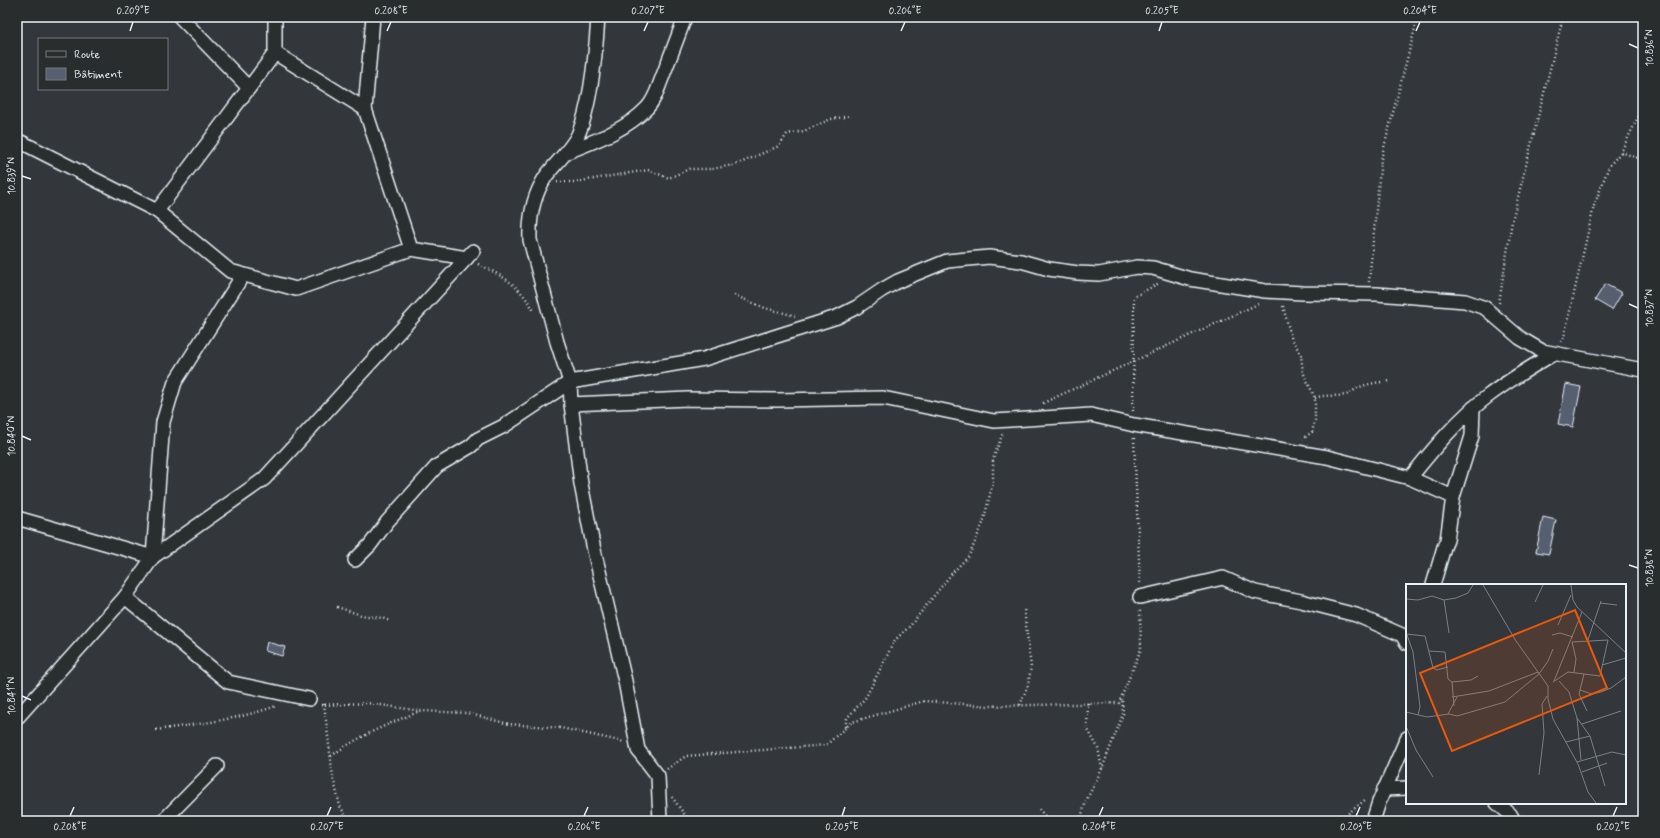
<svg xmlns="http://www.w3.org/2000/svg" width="1660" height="838" font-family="Mynerve,sans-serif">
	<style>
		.building { fill: #575f70; stroke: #e8f1f8 }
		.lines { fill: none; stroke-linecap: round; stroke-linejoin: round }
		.minor-casing { stroke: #e8f1f8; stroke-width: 16 }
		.path { stroke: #e8f1f8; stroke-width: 2.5; stroke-dasharray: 1 3; stroke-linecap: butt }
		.minor { stroke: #2a2d2e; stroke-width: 13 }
		.ticks { fill: none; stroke: #e8f1f8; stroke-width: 1.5 }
		.inset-road { fill: none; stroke: #7b8187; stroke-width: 1 }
		.view { fill: #e8590c; fill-opacity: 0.15; stroke: #e8590c; stroke-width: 2 }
		.inset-edge { fill: none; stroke: #e8f1f8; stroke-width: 2 }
		.neatline { fill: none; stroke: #e8f1f8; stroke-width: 1.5 }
		.ticks-label { font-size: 10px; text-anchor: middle; fill: #e8f1f8 }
	</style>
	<rect width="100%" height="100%" fill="#33373b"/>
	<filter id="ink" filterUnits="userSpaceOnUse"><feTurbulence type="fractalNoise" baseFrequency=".025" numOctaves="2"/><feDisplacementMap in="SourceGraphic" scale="8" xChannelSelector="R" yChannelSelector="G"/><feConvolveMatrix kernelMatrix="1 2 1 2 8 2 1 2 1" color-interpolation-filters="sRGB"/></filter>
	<g filter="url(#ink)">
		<g class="building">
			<polygon points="1605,284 1622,293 1612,310 1595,300"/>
			<polygon points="1566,384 1581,387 1573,427 1558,424"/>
			<polygon points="1543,517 1556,520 1549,554 1536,552"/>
			<polygon points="267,642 285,647 282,656 265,651"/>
		</g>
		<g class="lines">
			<defs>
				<g id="minor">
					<polyline points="180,17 249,88"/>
					<polyline points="373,17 365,109 411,249"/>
					<path d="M 598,17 C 596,50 591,105 578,135 C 570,151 556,162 546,176 C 533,196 529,217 530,240 L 557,342 L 570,382 L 571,404 L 581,484 L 594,550 L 625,681 L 638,750 L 658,776 L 660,821"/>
					<polyline points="275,53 365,109"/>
					<polyline points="17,148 21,142 157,211 230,271 296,289 411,249 467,258"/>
					<path d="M 567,152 C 595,141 626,130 647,108 C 655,100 658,88 662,78 C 670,57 678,37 685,17"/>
					<polyline points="157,211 275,53 275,17"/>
					<polyline points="571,404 688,399 777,400 883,398 994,421 1091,415 1134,425 1327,457 1410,478 1453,497"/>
					<path d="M 1410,478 C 1434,448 1458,419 1488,396 C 1509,380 1531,367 1553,354"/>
					<polyline points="17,518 153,557 163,422 175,382 243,275"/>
					<polyline points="355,560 370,545 387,522 437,466 471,446 478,439 504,426 570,382 704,359 837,317 857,307 882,290 898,281 947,261 989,257 1021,261 1049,269 1078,273 1099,274 1137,267 1153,268 1190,279 1265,291 1303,293 1377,294 1465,301 1485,308 1520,338 1542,351 1643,370"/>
					<polyline points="1433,585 1444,547 1447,540 1453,497 1472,436 1473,408"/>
					<polyline points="125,597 228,682 309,699"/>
					<polyline points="1140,597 1223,578 1255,592 1301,601 1356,615 1402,635 1407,643"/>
					<polyline points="17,718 125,597 153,557 264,479 473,251"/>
					<polyline points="1384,789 1407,788"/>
					<polyline points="1497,803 1510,814 1514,821"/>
					<polyline points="163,821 217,766"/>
					<polyline points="1373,821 1379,802 1407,738"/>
				</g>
			</defs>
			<use href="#minor" class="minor-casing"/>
			<g class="path">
				<polyline points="1621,152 1643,160"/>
				<polyline points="557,182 575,182 648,170 669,178 689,169 712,169 738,164 779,146 787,134 804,131 831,119 851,116"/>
				<path d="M 478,264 C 505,277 519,285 534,311"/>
				<polyline points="1369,282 1381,159 1418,17"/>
				<polyline points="734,295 765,308 795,316"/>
				<polyline points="1499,303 1512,221 1563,17"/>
				<polyline points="1283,306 1291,337 1301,355 1303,372 1315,398 1315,420 1312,432 1303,439"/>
				<polyline points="1561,342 1564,337 1594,206 1609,166 1621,152 1643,107"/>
				<path d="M 1315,398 C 1325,394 1335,397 1346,395 C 1351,393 1355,389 1360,387 C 1370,383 1381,382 1391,381"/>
				<polyline points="1043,403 1258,304"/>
				<polyline points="1133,411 1134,297 1159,283"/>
				<polyline points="1134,438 1140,583"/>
				<polyline points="337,607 361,615 382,618 390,621"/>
				<polyline points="1088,703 1087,728 1098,748 1102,769 1123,714 1122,699"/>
				<polyline points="324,704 333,777 340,806 349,821"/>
				<polyline points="321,705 367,703 421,711 467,713 509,724 561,728 624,742"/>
				<polyline points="1020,705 1028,685 1031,667 1024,609"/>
				<polyline points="845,727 847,718 866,697 895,640 910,626 953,572 969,556 983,523 993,482 993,459 1003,433"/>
				<path d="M 156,730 C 197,724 237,720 276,706"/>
				<path d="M 331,756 C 359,736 388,724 420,711"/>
				<polyline points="667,769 686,756 826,745 852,722 924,701 989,706 1119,703 1141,649 1140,610"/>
				<polyline points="672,797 689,821"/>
				<polyline points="1039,809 1049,821"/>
				<polyline points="1080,821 1086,801 1102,769"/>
				<polyline points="1339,821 1366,799"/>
			</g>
			<use href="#minor" class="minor"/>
		</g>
	</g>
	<path class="ticks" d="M 130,31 L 133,22M 387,31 L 391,22M 644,31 L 648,22M 901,31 L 905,22M 1159,31 L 1162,22M 1416,31 L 1420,22M 1629,44 L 1638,48M 22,176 L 31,179M 1629,304 L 1638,308M 22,436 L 31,440M 1629,565 L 1638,568M 22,696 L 31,700M 70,816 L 74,807M 327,816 L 331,807M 584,816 L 588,807M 842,816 L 845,807M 1099,816 L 1103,807M 1356,816 L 1360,807M 1613,816 L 1617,807"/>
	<g transform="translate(1406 584)">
		<rect width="220" height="220" fill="#33373b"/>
		<path class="inset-road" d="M 77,1 L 110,57 L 142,102 L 142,115 L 147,135 L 172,180 L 182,208 L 190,219M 165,1 L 167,16 L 171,23 L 220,69M 0,15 L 12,16 L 26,12 L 38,16 L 50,14 L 62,9 L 67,1M 38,16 L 43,49M 129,18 L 137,1M 194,19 L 211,21M 152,41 L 165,11M 0,50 L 19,52 L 27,84 L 31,86 L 42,83M 1,51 L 7,68 L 14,123 L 12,131M 146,51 L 154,49 L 167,53M 182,56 L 195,17M 23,67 L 39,68 L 42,95 L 46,98 L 65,96 L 72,92M 196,81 L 220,74M 168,88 L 170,75 L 166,58 L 202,56M 178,90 L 173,110 L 181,127M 148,97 L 176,28M 153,97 L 163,108 L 171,134 L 175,176M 46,98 L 48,122M 147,98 L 162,88 L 194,92 L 202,56M 174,106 L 186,110 L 195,108 L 205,104 L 220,93M 46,113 L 83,107 L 132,88M 0,128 L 21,133 L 43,130 L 51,132 L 99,118 L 133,90 L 142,77 L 147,65M 42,130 L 51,113M 171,134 L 184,152 L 199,202M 176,140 L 215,127M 0,142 L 10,166 L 27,193M 160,158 L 184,152M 171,178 L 206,168 L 220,171M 176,188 L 201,179M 133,191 L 138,149 L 136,120 L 141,112"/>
		<path class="view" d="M 169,26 L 201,104 L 46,167 L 14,89 Z"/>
		<rect width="220" height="220" class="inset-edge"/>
	</g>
	<rect width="1660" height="838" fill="none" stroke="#2a2d2e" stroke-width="44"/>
	<rect x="38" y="38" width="130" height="52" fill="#2a2d2e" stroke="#767b7f"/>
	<rect x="46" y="51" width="20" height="6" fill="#2a2d2e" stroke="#767b7f"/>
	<text x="74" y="58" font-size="12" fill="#e8f1f8">Route</text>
	<rect x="46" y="68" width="20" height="12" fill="#575f70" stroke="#767b7f"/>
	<text x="74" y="78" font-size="12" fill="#e8f1f8">Bâtiment</text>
	<rect x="22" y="22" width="1616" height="794" class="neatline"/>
	<g class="ticks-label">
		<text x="133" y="14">0.209°E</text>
		<text x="391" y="14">0.208°E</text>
		<text x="648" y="14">0.207°E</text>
		<text x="905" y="14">0.206°E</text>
		<text x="1162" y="14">0.205°E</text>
		<text x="1420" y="14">0.204°E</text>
		<text transform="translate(1649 48) rotate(-90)" y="4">10.836°N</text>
		<text transform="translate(11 176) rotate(-90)" y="4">10.839°N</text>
		<text transform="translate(1649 308) rotate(-90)" y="4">10.837°N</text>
		<text transform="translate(11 436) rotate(-90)" y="4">10.840°N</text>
		<text transform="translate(1649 568) rotate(-90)" y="4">10.838°N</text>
		<text transform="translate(11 696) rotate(-90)" y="4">10.841°N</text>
		<text x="70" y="830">0.208°E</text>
		<text x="327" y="830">0.207°E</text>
		<text x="584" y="830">0.206°E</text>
		<text x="842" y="830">0.205°E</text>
		<text x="1099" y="830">0.204°E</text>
		<text x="1356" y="830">0.203°E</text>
		<text x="1613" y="830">0.202°E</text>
	</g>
</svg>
